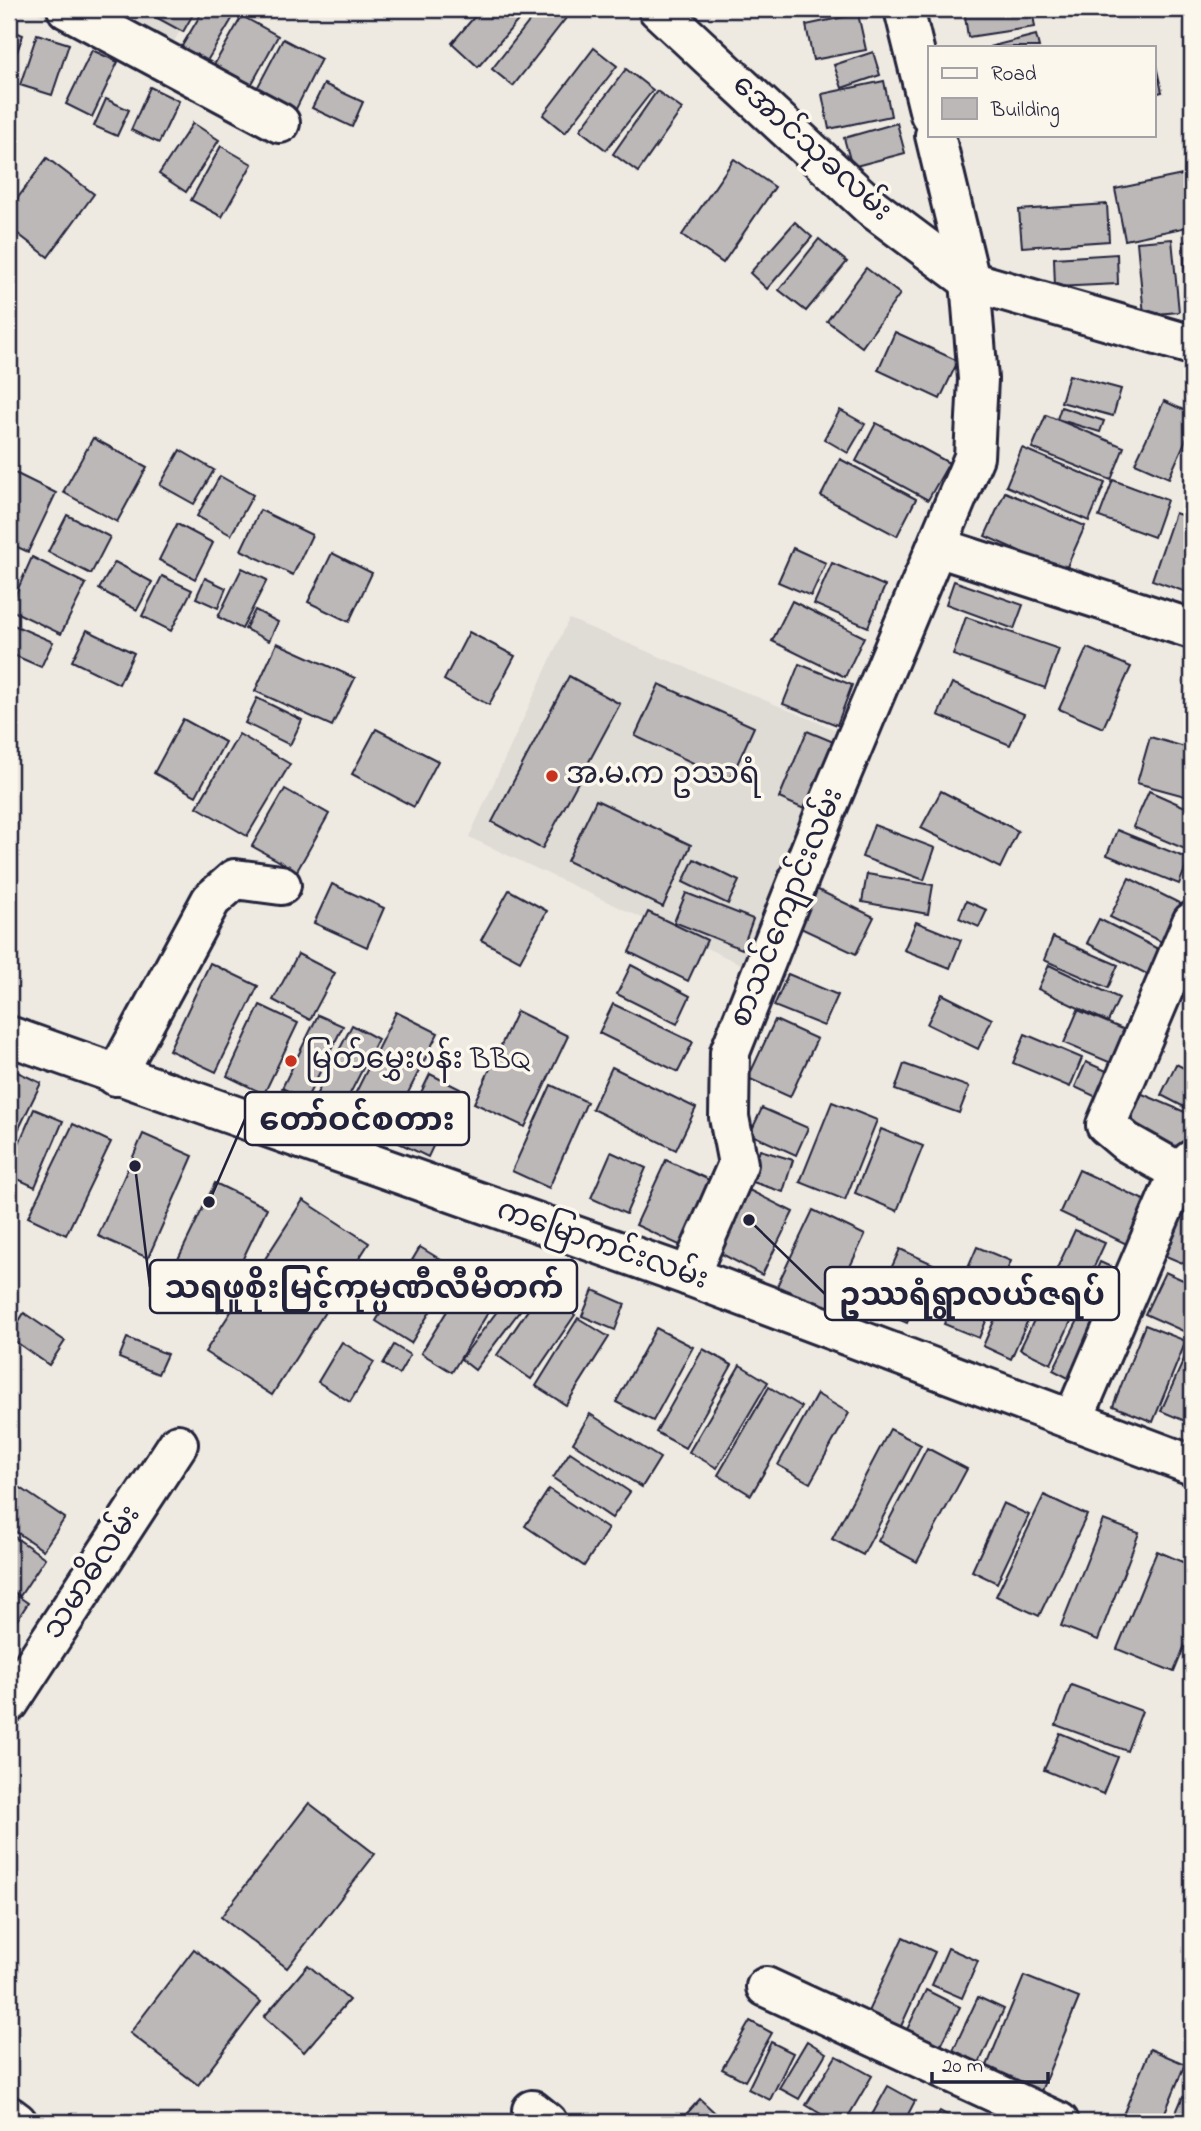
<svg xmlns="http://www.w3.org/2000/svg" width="1201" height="2131" font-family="'Indie Flower','Noto Sans Myanmar',sans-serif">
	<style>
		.built { fill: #dfdbd5 }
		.building { fill: #bcb8b8; stroke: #22223b; stroke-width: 2 }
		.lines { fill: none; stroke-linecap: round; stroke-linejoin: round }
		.minor-casing { stroke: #22223b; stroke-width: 44 }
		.major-casing { stroke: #22223b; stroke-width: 44 }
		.minor { stroke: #fbf7ec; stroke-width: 38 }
		.major { stroke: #fbf7ec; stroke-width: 38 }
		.poi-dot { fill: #c8321e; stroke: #fbf7ec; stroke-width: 2.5 }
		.labels { text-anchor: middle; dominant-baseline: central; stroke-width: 7; stroke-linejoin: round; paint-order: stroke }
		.street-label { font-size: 30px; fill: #22223b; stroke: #fbf7ec }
		.poi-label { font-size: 30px; fill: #22223b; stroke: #fbf7ec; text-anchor: start }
		.leader { fill: none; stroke: #22223b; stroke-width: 2.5 }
		.callout-dot { fill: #22223b; stroke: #fbf7ec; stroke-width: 2.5 }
		.callout { fill: #fbf7ec; stroke: #22223b; stroke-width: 2.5 }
		.callout-label { font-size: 32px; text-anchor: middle; font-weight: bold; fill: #22223b }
	</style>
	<rect width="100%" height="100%" fill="#eeeae2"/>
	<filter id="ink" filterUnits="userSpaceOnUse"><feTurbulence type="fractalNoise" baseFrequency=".0143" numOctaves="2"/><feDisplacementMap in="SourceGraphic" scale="14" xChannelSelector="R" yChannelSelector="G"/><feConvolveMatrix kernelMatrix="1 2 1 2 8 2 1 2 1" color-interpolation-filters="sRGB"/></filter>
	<g filter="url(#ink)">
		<g class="built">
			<polygon points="29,9 192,9 159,69"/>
			<polygon points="569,619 851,736 749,968 469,837"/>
		</g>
		<g class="building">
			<polygon points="141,9 196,9 183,32"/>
			<polygon points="204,9 238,9 204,66 179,51"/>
			<polygon points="481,9 528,9 478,67 452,43"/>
			<polygon points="539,9 573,9 513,86 492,69"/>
			<polygon points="964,9 1032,9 1035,27 968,37"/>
			<polygon points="858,14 866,50 813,60 806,25"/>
			<polygon points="242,16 278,36 243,100 206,79"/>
			<polygon points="9,29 23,35 9,74"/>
			<polygon points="37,34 69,44 52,95 20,85"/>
			<polygon points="1036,35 1039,47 989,47"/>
			<polygon points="283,39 321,59 292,117 253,96"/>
			<polygon points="594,48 617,66 565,133 543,115"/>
			<polygon points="92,50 118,62 92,117 66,104"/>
			<polygon points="873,52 880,75 842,88 834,65"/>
			<polygon points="1154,57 1162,92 1154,94"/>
			<polygon points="626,69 653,90 606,150 580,130"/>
			<polygon points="884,81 891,116 829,129 822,94"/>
			<polygon points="324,84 363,102 352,127 312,108"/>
			<polygon points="150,87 179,101 159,143 131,130"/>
			<polygon points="657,91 682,109 638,172 613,154"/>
			<polygon points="106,99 129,110 117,136 94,126"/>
			<polygon points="193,123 219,140 186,192 159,174"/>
			<polygon points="897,123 905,153 852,167 844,138"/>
			<polygon points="221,146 252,164 222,217 191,200"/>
			<polygon points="47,158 94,194 48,257 9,227 9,210"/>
			<polygon points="734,159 775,187 723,263 682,235"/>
			<polygon points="1192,173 1192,226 1125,240 1115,189"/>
			<polygon points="1107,204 1109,241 1022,247 1019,210"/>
			<polygon points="795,222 812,237 767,289 750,273"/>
			<polygon points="819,239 847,262 806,311 779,290"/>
			<polygon points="1172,239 1179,312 1144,315 1137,242"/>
			<polygon points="1192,241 1192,317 1187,317 1183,242"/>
			<polygon points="1117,254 1118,284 1055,287 1054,258"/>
			<polygon points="866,268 900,294 862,347 827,321"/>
			<polygon points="895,332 958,361 940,399 878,370"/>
			<polygon points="1069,375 1121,389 1113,416 1061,402"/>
			<polygon points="1164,401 1192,414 1192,426 1169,478 1135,463"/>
			<polygon points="1061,407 1104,421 1100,432 1057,419"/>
			<polygon points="840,410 865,424 848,453 824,439"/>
			<polygon points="1046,415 1124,447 1111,480 1032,448"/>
			<polygon points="876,423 949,463 928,500 856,461"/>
			<polygon points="93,438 147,467 117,522 63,492"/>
			<polygon points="1022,448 1105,483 1089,521 1006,486"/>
			<polygon points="180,450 214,470 194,504 160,485"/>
			<polygon points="840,459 916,499 897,536 821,496"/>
			<polygon points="9,470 56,493 28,552 9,543"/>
			<polygon points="220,476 253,495 231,535 197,516"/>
			<polygon points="1113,480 1167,500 1154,537 1099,517"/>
			<polygon points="1005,492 1085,526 1065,571 985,536"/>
			<polygon points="260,510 312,535 293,575 241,550"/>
			<polygon points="1175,513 1192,519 1192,594 1152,580"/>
			<polygon points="67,515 110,537 91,574 48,552"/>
			<polygon points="177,524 213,543 195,579 159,560"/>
			<polygon points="793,548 826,563 811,596 778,582"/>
			<polygon points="332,553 372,573 349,622 308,602"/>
			<polygon points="32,557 86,584 61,634 9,609"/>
			<polygon points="115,562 152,582 137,610 99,589"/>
			<polygon points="832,563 885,586 868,627 814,604"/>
			<polygon points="242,568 267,580 242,629 218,617"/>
			<polygon points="162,576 192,590 171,631 142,616"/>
			<polygon points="205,578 226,588 218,608 196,598"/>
			<polygon points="954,581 1023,605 1014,629 946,604"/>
			<polygon points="792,601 864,637 845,677 772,641"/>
			<polygon points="255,610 278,622 269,641 245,629"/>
			<polygon points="966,617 1059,649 1045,688 953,655"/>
			<polygon points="9,623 53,642 41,667 9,653"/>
			<polygon points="87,630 134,653 119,684 72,661"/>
			<polygon points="469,632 515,656 489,705 444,680"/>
			<polygon points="277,643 355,678 332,726 255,691"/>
			<polygon points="1087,648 1131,667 1103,728 1059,709"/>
			<polygon points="799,664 852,685 837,725 783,704"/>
			<polygon points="569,676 620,704 542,849 492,822"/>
			<polygon points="952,683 1024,714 1010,745 938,715"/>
			<polygon points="659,684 754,727 730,780 635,736"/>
			<polygon points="257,698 302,720 290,745 245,723"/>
			<polygon points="183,719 225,742 196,796 154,773"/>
			<polygon points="376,729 438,761 414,807 352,774"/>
			<polygon points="807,731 848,748 820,816 779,798"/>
			<polygon points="239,734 290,764 247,836 197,807"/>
			<polygon points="1150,737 1192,749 1192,798 1137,783"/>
			<polygon points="285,789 329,814 297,871 252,846"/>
			<polygon points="941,791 1018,831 1000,868 921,828"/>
			<polygon points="1149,791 1192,810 1192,852 1133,827"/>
			<polygon points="596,800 691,845 663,907 567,861"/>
			<polygon points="874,825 935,848 924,880 862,857"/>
			<polygon points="1117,830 1189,859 1179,884 1107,855"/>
			<polygon points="694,859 739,881 728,904 683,882"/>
			<polygon points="867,874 933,885 928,914 862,902"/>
			<polygon points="1129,878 1187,907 1168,945 1110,917"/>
			<polygon points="332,884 384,908 367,947 314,923"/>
			<polygon points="810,886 874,917 856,954 792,924"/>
			<polygon points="509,890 547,911 520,961 481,940"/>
			<polygon points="686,893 753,919 742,949 674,922"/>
			<polygon points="966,901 987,910 979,927 959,918"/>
			<polygon points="648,912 707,940 688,981 629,952"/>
			<polygon points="1099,919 1174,957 1162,982 1087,943"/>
			<polygon points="916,922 961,940 950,968 904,950"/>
			<polygon points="1053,937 1118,965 1108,988 1044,960"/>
			<polygon points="298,954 335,973 310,1020 273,1000"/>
			<polygon points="210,963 258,986 216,1072 169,1050"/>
			<polygon points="631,965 690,996 677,1024 617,994"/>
			<polygon points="1049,965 1119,998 1108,1022 1038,989"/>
			<polygon points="788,974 838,995 824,1026 774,1006"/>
			<polygon points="942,994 992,1019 978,1049 927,1024"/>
			<polygon points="613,1004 693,1042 678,1072 599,1033"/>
			<polygon points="260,1005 298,1023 264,1094 227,1076"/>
			<polygon points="1078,1010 1137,1035 1123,1068 1064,1043"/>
			<polygon points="517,1011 568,1036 525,1127 474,1103"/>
			<polygon points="396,1012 438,1033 385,1139 343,1118"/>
			<polygon points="318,1015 343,1026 306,1100 282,1088"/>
			<polygon points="775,1020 817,1039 790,1097 748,1078"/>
			<polygon points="352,1025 378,1039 335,1123 309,1109"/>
			<polygon points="1025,1034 1082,1058 1070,1087 1013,1063"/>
			<polygon points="1086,1062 1118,1076 1107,1102 1075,1087"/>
			<polygon points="904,1064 969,1087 959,1113 895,1090"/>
			<polygon points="1176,1064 1192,1072 1192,1111 1161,1095"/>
			<polygon points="612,1067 696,1108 676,1150 592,1109"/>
			<polygon points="9,1068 41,1083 9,1149"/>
			<polygon points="430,1074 460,1089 428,1157 397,1142"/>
			<polygon points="551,1085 587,1102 549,1188 512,1171"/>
			<polygon points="1140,1093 1192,1115 1192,1141 1186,1156 1124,1131"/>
			<polygon points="832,1102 877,1120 845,1200 800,1182"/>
			<polygon points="762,1108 808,1128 796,1155 750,1134"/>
			<polygon points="34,1109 63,1121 35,1187 9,1175 9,1166"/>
			<polygon points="73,1124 111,1142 66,1235 28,1217"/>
			<polygon points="881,1129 923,1146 897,1211 855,1193"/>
			<polygon points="143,1134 193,1156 148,1258 98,1236"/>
			<polygon points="760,1150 793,1160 783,1192 750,1181"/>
			<polygon points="611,1152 646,1168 626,1214 591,1198"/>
			<polygon points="666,1160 718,1184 688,1249 636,1225"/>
			<polygon points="1079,1170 1159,1207 1139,1250 1060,1212"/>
			<polygon points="215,1183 267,1208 218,1311 165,1286"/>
			<polygon points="747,1189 793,1212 762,1275 716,1251"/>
			<polygon points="303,1200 369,1243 272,1395 205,1352"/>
			<polygon points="813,1210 865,1235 829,1311 777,1286"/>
			<polygon points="1179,1210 1192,1216 1192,1267 1161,1254"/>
			<polygon points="1075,1230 1105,1243 1081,1295 1051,1281"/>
			<polygon points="420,1247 456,1269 411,1343 376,1321"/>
			<polygon points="977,1247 1011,1261 979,1338 944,1324"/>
			<polygon points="900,1249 933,1264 907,1323 873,1308"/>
			<polygon points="1100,1262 1124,1273 1106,1311 1083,1300"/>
			<polygon points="1016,1271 1044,1283 1011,1359 983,1346"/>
			<polygon points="1165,1272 1192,1284 1192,1335 1145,1314"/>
			<polygon points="462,1287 492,1306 452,1372 421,1353"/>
			<polygon points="1050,1287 1080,1302 1051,1364 1020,1349"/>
			<polygon points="593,1290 625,1304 615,1330 582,1316"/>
			<polygon points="541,1291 575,1315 531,1379 497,1355"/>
			<polygon points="511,1293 525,1304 475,1370 461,1359"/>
			<polygon points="1082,1312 1106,1324 1076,1382 1053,1370"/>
			<polygon points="24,1313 65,1341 49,1365 9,1337"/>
			<polygon points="578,1318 609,1337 566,1405 536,1386"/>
			<polygon points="1145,1325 1186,1341 1153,1422 1113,1406"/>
			<polygon points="656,1328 693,1347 653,1421 616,1402"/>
			<polygon points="127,1338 167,1354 158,1374 119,1358"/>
			<polygon points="342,1342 374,1362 350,1402 318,1382"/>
			<polygon points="394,1345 410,1355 399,1374 383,1364"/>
			<polygon points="1189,1348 1192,1350 1192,1405 1185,1421 1161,1411"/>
			<polygon points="703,1349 732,1365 685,1448 656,1432"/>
			<polygon points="740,1365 768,1382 717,1468 689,1452"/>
			<polygon points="769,1387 802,1407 751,1495 718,1475"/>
			<polygon points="817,1394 849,1413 810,1483 778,1465"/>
			<polygon points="590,1414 660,1458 642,1487 573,1443"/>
			<polygon points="890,1429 921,1445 863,1555 832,1539"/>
			<polygon points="927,1448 967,1469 917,1562 878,1541"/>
			<polygon points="570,1452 630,1492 612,1518 553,1478"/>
			<polygon points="9,1480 65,1518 43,1550 9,1527"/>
			<polygon points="549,1489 608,1529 584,1566 525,1526"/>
			<polygon points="1044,1495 1087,1515 1039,1616 996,1596"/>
			<polygon points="1003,1503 1029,1515 997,1583 972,1571"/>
			<polygon points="1103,1520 1139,1533 1098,1640 1061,1626"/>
			<polygon points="9,1533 45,1558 20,1596 9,1588"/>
			<polygon points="1157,1551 1192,1566 1192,1628 1174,1672 1117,1649"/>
			<polygon points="9,1590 28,1603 10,1631 9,1630"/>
			<polygon points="1071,1685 1142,1711 1127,1751 1056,1725"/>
			<polygon points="1060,1733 1118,1757 1103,1794 1044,1770"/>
			<polygon points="309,1803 375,1854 287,1968 221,1917"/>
			<polygon points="903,1937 935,1952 897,2035 864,2020"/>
			<polygon points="948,1948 978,1961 962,1998 932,1985"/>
			<polygon points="194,1949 261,2002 198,2085 130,2033"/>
			<polygon points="308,1965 349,2000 304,2052 264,2017"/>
			<polygon points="1024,1976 1079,1998 1039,2096 984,2073"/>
			<polygon points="926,1990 960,2007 934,2060 900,2044"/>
			<polygon points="978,1997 1004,2009 975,2072 949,2059"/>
			<polygon points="750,2021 772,2033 745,2081 722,2069"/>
			<polygon points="807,2041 826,2053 799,2099 779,2088"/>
			<polygon points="771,2042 793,2053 770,2100 748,2089"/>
			<polygon points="1150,2049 1185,2064 1161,2122 1120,2122"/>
			<polygon points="836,2056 872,2076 845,2122 834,2122 806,2105"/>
			<polygon points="888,2086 915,2101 904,2122 868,2122"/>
			<polygon points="1183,2096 1192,2100 1192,2122 1172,2122"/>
			<polygon points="700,2099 723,2120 679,2122"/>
			<polygon points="940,2111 959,2122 933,2122"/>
		</g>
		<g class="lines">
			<defs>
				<g id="minor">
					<polyline points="67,9 280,123"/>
					<polyline points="658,9 871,207 970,281 1192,345"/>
					<polyline points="904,9 930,114"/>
					<polyline points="937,547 1192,629"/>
					<polyline points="116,1076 211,900 235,879 281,885"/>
					<polyline points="1179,1172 1126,1142 1106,1125 1192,922"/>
					<polyline points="689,1276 738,1164 729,1117 730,1052 825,813 974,457 978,379 970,281 935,135"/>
					<polyline points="1073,1420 1179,1172 1192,1160"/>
					<polyline points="9,1703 178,1444"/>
					<polyline points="766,1987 1059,2122"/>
					<polyline points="532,2110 547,2122"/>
					<polyline points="9,2116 17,2122"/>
				</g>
				<polyline id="major" points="9,1036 689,1276 1192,1465"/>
			</defs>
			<use href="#minor" class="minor-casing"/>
			<use href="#major" class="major-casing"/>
			<use href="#minor" class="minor"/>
			<use href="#major" class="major"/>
		</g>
	</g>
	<g class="poi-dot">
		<circle cx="552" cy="776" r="7"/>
		<circle cx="291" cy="1061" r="7"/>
	</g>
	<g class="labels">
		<g class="street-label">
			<text transform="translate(811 149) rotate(42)">အောင်သုခလမ်း</text>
			<text transform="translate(788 908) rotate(-68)">စာသင်ကျောင်းလမ်း</text>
			<text transform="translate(602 1246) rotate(19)">ကမြောကင်းလမ်း</text>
			<text transform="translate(93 1573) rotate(-57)">သမာဓိလမ်း</text>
		</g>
		<g class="poi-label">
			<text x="566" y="776">အ.မ.က ဥဿရံ</text>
			<text x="305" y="1061">မြတ်မွှေးပန်း BBQ</text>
		</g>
	</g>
	<path class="leader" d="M209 1202L245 1119M135 1166L150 1287M749 1220L825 1294"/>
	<g class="callout-dot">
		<circle cx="209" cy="1202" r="7"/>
		<circle cx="135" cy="1166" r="7"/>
		<circle cx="749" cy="1220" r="7"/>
	</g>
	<g class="callout">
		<rect x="245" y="1092" width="224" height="53" rx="7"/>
		<rect x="150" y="1260" width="427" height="53" rx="7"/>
		<rect x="825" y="1267" width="294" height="53" rx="7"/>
	</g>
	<g class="callout-label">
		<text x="357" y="1130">တော်ဝင်စတား</text>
		<text x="364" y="1298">သရဖူစိုးမြင့်ကုမ္ပဏီလီမိတက်</text>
		<text x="972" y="1305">ဥဿရံရွာလယ်ဇရပ်</text>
	</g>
	<rect width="1201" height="2131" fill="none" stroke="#fbf7ec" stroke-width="35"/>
	<rect x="18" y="18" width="1166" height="2096" fill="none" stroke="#22223b" stroke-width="2.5" filter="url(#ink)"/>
	<rect x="928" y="46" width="228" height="91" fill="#fbf7ec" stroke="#a4a2a5" stroke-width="2"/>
	<rect x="942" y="68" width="35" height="10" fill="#fbf7ec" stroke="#a4a2a5" stroke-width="2"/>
	<text x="991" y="80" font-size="21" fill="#22223b">Road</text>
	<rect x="942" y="98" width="35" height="21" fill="#bcb8b8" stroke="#a4a2a5" stroke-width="2"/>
	<text x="991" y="116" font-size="21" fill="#22223b">Building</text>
	<path d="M932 2072v10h116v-10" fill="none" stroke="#22223b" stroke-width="3.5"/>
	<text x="942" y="2072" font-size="21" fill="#22223b" stroke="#fbf7ec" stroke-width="5" paint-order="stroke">20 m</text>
</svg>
